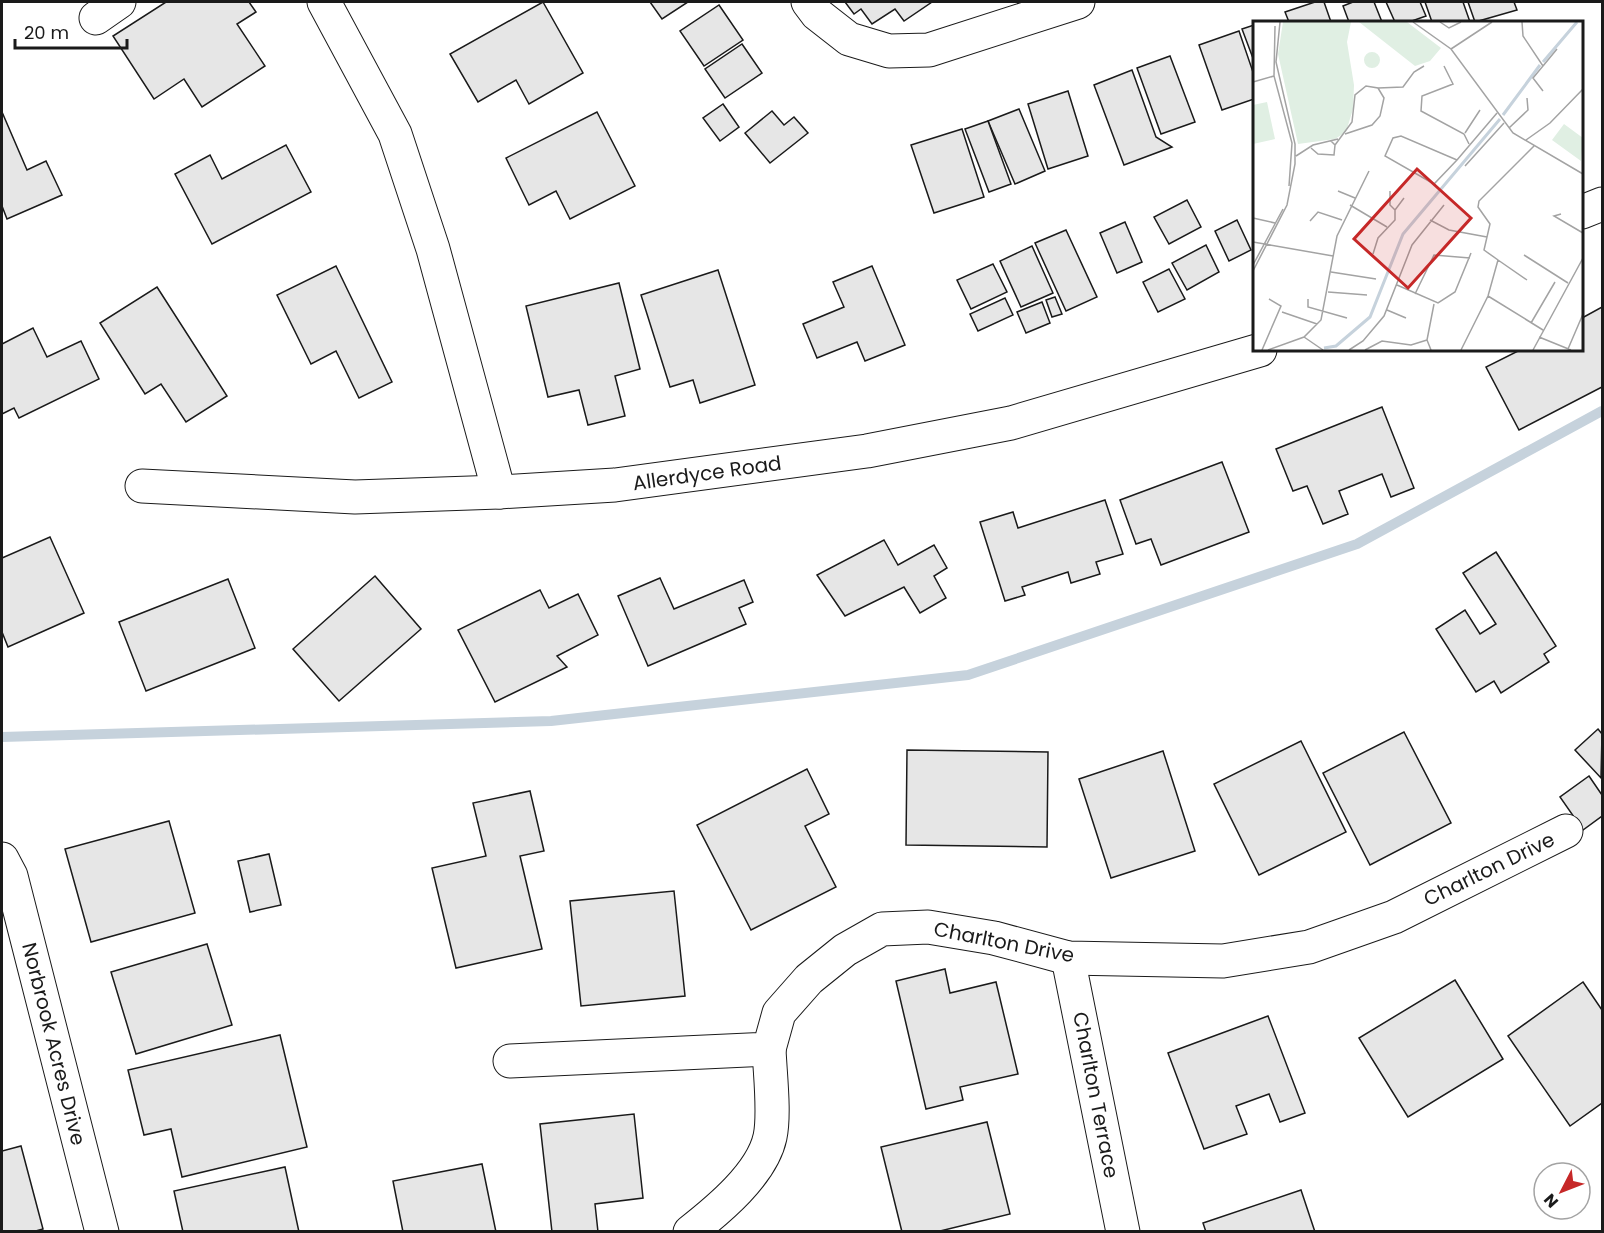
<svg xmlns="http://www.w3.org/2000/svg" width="1604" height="1233" font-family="Poppins,sans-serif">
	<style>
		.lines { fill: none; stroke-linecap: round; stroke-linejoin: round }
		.stream { stroke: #c6d2dc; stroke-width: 10 }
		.building { fill: #e6e6e6; stroke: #1a1a1a; stroke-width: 1.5 }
		.minor-casing { stroke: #1a1a1a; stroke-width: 35 }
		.minor { stroke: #fff; stroke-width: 33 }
		.labels { text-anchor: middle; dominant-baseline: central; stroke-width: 4.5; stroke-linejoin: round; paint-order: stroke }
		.street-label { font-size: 20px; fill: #1a1a1a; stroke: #fff }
		.inset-river { fill: none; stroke: #c6d2dc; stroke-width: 3 }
		.inset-road { fill: none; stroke: #a3a3a3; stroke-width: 1.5 }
		.view { fill: #c62828; fill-opacity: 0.15; stroke: #c62828; stroke-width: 3 }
		.inset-edge { fill: none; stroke: #1a1a1a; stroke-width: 3 }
	</style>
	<rect width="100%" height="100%" fill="#fff"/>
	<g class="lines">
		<polyline class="stream" points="2,737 551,721 968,675 1357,544 1602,411"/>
	</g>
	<g class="building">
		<polygon points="166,2 249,2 256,12 237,24 265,66 202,107 184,79 154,99 113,36"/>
		<polygon points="543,2 583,73 529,104 516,80 478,102 450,54"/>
		<polygon points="650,2 688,2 662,19"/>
		<polygon points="845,2 932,2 904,21 895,9 872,24 861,9 854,14"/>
		<polygon points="1315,2 1324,2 1331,22 1289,22 1285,12"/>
		<polygon points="1353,2 1374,2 1382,22 1349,22 1343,6"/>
		<polygon points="1386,2 1420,2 1426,16 1409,22 1395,22"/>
		<polygon points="1425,2 1463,2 1470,22 1432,22"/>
		<polygon points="1468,2 1514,2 1517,10 1475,22"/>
		<polygon points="719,5 743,40 704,66 680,31"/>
		<polygon points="1254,25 1254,61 1242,29"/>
		<polygon points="1239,31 1254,75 1254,99 1222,110 1199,45"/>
		<polygon points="742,44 762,73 725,98 705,69"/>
		<polygon points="1170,56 1195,122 1161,134 1137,68"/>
		<polygon points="1132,70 1156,137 1172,147 1124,165 1094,85"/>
		<polygon points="1068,91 1088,156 1048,169 1028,104"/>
		<polygon points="723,104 739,127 720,141 703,118"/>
		<polygon points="1019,109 1045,171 1015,184 988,121"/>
		<polygon points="772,111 784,125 794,117 808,133 770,163 745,133"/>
		<polygon points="2,112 27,170 46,161 62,195 7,219 2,206"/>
		<polygon points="597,112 635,186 570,219 556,191 529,205 506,158"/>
		<polygon points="988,121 1011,184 989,192 965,129"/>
		<polygon points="962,129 984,197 934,213 911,145"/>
		<polygon points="286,145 311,192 212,244 175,174 210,155 222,179"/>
		<polygon points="1187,200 1201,227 1169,244 1154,217"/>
		<polygon points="1237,220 1251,250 1229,261 1215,231"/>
		<polygon points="1125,222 1142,262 1117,273 1100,233"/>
		<polygon points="1066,230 1097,297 1066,311 1035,243"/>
		<polygon points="1206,245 1219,272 1187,290 1172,263"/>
		<polygon points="1032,246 1053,293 1021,307 1000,261"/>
		<polygon points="993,264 1007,292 971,309 957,280"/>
		<polygon points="336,266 392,382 359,398 336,351 311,364 277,295"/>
		<polygon points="872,266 905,345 865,361 857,342 817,358 803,324 844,307 833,282"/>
		<polygon points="1169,269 1185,299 1158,312 1143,282"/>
		<polygon points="718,270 755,385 700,403 693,380 670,387 641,295"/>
		<polygon points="619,283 640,369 615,376 625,416 588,425 579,390 548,397 526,306"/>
		<polygon points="157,287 227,396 186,422 161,384 145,394 100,323"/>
		<polygon points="1055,297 1062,314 1052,317 1046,300"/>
		<polygon points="1005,298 1013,315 978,331 970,314"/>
		<polygon points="1042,302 1050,323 1026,333 1017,312"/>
		<polygon points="1602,307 1602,387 1519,430 1486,367 1520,350 1582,350 1582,318"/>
		<polygon points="33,328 47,357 81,341 99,379 19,418 14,408 2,414 2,344"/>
		<polygon points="1382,407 1414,488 1391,497 1382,474 1339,491 1348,514 1323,524 1307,486 1293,491 1276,449"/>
		<polygon points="1222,462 1249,532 1161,565 1151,539 1136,544 1120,500"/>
		<polygon points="1105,500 1123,554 1096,562 1100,574 1071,583 1068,572 1022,587 1025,595 1005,601 980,522 1013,512 1018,528"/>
		<polygon points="50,537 84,613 8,647 2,632 2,558"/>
		<polygon points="884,540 898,565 934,545 947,568 934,576 946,598 920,613 904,587 845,616 817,575"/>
		<polygon points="1496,552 1556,646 1544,654 1549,662 1501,693 1494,681 1476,692 1436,629 1465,610 1480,634 1496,624 1463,573"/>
		<polygon points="375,576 421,629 339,701 293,649"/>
		<polygon points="660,578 674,609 744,580 753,602 739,608 746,624 648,666 618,596"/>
		<polygon points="228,579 255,648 146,691 119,622"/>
		<polygon points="540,590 549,608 578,594 598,635 557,656 567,667 495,702 458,630"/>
		<polygon points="1598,729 1602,734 1601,778 1575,750"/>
		<polygon points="1404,732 1451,823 1370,865 1323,773"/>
		<polygon points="1301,741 1346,832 1259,875 1214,784"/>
		<polygon points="907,750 1048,752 1047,847 906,845"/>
		<polygon points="1163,751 1195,851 1111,878 1079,779"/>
		<polygon points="807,769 829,814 805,826 836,887 751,930 697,825"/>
		<polygon points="1589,776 1602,795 1602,816 1583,830 1560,797"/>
		<polygon points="530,791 544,851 520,856 542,949 456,968 432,868 486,856 473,803"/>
		<polygon points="169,821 195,913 91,942 65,849"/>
		<polygon points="269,854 281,905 250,912 238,861"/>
		<polygon points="674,891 685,996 581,1006 570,901"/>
		<polygon points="207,944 232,1025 136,1054 111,972"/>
		<polygon points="945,969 950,993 996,982 1018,1074 960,1087 963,1100 926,1109 896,981"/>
		<polygon points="1455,980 1503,1059 1408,1117 1359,1038"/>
		<polygon points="1583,982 1602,1010 1602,1103 1570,1126 1508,1036"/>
		<polygon points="1268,1016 1305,1113 1280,1122 1269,1094 1236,1106 1247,1134 1204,1149 1168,1053"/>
		<polygon points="280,1035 307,1147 182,1177 171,1129 144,1135 128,1070"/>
		<polygon points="634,1114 643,1198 595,1204 598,1232 552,1232 540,1124"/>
		<polygon points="987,1122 1010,1214 936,1232 902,1232 881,1147"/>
		<polygon points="21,1146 43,1229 32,1232 2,1232 2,1151"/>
		<polygon points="482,1164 496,1232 403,1232 393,1181"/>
		<polygon points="285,1167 299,1232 183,1232 174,1191"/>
		<polygon points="1301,1190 1315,1232 1206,1232 1203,1223"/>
	</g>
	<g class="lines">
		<defs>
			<g id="minor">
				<polyline points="324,2 395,134 433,249 499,492"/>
				<polyline points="808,2 817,14 849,39 889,51 929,50 1078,2"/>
				<polyline points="96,18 119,2"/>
				<polyline points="1582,212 1602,204"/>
				<polyline points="142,486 355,497 499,492 615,485 867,451 1011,423 1260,350"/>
				<polyline points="2,859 11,876 102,1232"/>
				<polyline points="1068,958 1123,1232"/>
				<polyline points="510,1061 769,1049 779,1013 809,979 845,950 882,929 928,927 994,938 1068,958 1223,961 1309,947 1394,917 1566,831"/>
				<path d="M 690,1232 C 718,1210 762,1174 770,1137 C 775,1114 770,1074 769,1049"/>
			</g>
		</defs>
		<use href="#minor" class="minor-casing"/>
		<use href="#minor" class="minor"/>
	</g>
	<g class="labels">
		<g class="street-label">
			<text transform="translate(707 473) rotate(-8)">Allerdyce Road</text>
			<text transform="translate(1489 869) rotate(-26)">Charlton Drive</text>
			<text transform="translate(1004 942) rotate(11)">Charlton Drive</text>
			<text transform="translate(54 1044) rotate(76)">Norbrook Acres Drive</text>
			<text transform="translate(1096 1095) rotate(79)">Charlton Terrace</text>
		</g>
	</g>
	<g transform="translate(1253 21)">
		<rect width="330" height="330" fill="#fff"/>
		<path d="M 30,1 L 98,1 L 94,21 L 101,64 L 100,88 L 93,111 L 82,118 L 45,123 L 25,33 ZM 106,1 L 154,1 L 188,27 L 177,40 L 162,45 ZM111 39a8 8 0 1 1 16 0a8 8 0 1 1-16 0ZM 14,81 L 22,118 L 0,123 L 0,84 ZM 311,103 L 330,117 L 328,140 L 299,119 Z" fill="#e0efe3"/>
		<path class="inset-river" d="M 290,41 L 324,1M 250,94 L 287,44M 71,327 L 83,325 L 117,296 L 150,213 L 247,98"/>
		<path class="inset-road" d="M 160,1 L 198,28 L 260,112 L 330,153M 187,1 L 196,7 L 208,1M 269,1 L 270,15 L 290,45 L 280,57 L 290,70M 22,5 L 21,55 L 39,122 L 36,165M 198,28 L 239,1M 191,45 L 200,63 L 169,75 L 168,90 L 211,113 L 216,123M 290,45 L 304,28M 0,61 L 21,55M 125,67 L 150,66 L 161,51 L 171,45M 256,107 L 275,89 L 274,77M 212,112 L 227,89M 273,119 L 297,102 L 330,68M 82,124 L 99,101 L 102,74 L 113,65 L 125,67 L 131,77 L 127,95 L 119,104 L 92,113M 58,127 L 65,133 L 81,134 L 82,124 L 78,120M 43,135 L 60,124 L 85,118M 204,139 L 148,115 L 140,117 L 132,135 L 181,163 L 204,139 L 244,92M 212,145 L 251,102M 85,170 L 102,177M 137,170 L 137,184 L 142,189M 97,184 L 134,206M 308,193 L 301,195 L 330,212M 0,197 L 22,202M 177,199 L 196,209 L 234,216M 57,200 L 65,191 L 89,199M 0,221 L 80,235M 120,233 L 125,217 L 142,199 L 142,189 L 151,177M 271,234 L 315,262M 245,239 L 274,259M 0,244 L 30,188M 0,250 L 34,184 L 42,143 L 42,123 L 23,41 L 27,1M 78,251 L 123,258M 144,264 L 185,282 L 202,271 L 218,232M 75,271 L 114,274M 162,273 L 181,234 L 217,237M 235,275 L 290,309M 55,278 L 55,286 L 94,297M 134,289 L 153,297M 29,291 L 64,303M 278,302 L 302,261M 51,316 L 70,329M 286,316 L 318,329M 315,328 L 330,293M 9,329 L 28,285 L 16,278M 15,329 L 51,316 L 68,299 L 84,215 L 116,150M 96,329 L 110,320 L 131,295 L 159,224 L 191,184M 112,329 L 129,320 L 158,324 L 174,319M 178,329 L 174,319 L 181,283M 208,329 L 235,275 L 245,239 L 231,229 L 237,203 L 225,186 L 226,180 L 281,125M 280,329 L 330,237"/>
		<path class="view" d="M 164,148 L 218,197 L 155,267 L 101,218 Z"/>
		<rect width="330" height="330" class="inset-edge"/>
	</g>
	<rect width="1604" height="1233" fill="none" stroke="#1a1a1a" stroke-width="6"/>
	<g transform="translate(1562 1191) rotate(228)"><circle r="28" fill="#ffffff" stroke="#a3a3a3" stroke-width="1.5"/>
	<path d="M0-4.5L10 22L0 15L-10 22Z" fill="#c62828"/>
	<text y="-9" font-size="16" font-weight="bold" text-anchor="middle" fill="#1a1a1a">N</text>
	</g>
	<path d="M15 39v9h112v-9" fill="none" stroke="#1a1a1a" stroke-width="3"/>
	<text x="24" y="39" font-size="18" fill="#1a1a1a" stroke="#ffffff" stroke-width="4.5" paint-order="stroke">20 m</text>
</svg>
